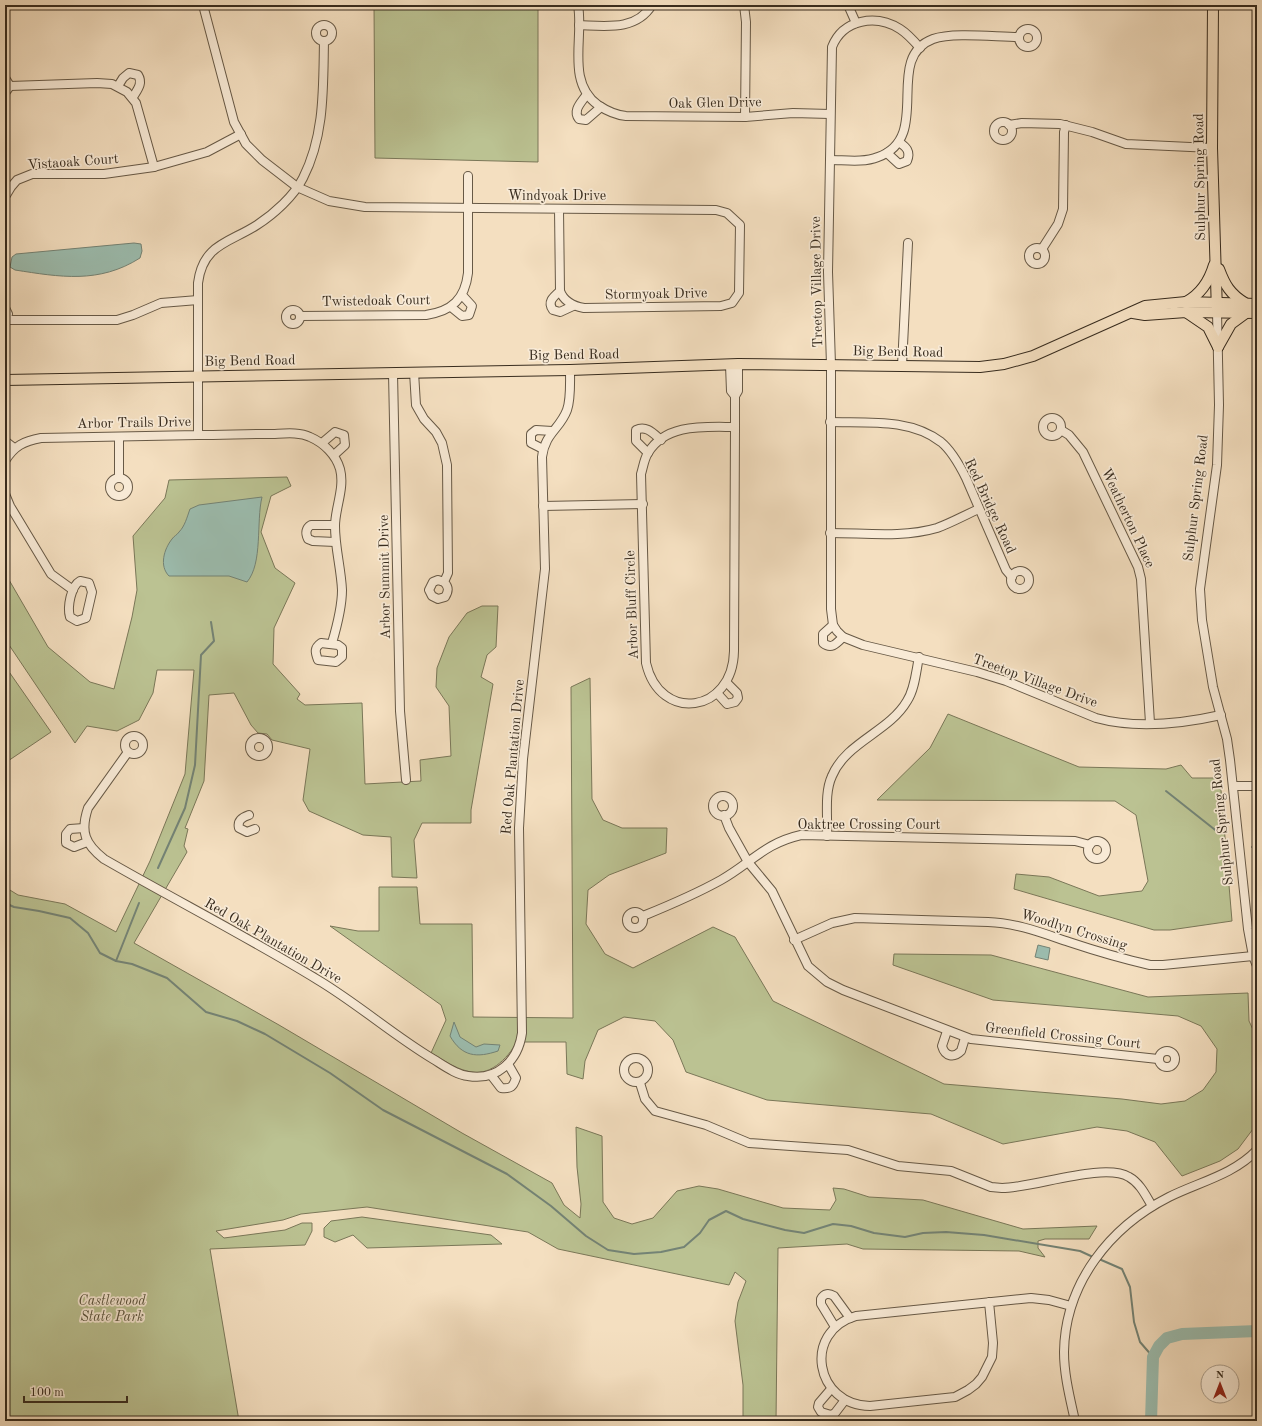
<svg xmlns="http://www.w3.org/2000/svg" width="1262" height="1426" font-family="'Old Standard TT',serif">
	<style>
		.green { fill: #bbc292; stroke: #7a7758 }
		.water { fill: #9cbdaf; stroke: #748375 }
		.lines { fill: none; stroke-linecap: round; stroke-linejoin: round }
		.stream { stroke: #748375; stroke-width: 2 }
		.river { stroke: #9cbdaf; stroke-width: 12 }
		.minor-casing { stroke: #675946; stroke-width: 10 }
		.major-casing { stroke: #382c1e; stroke-width: 12 }
		.minor { stroke: #f8ead6; stroke-width: 8 }
		.major { stroke: #f4dfc0; stroke-width: 10 }
		.labels { text-anchor: middle; dominant-baseline: central; stroke-width: 3.5; stroke-linejoin: round; paint-order: stroke }
		.street-label { font-size: 14px; fill: #382c1e; stroke: #f8ead6 }
		.park-label { font-size: 14px; font-style: italic; fill: #59523b; stroke: #f8ead6 }
	</style>
	<rect width="100%" height="100%" fill="#f4dfc0"/>
	<filter id="stains"><feTurbulence type="fractalNoise" baseFrequency=".005" numOctaves="4"/><feColorMatrix values="0 0 0 0 .2 0 0 0 0 .09 0 0 0 0 .02 0 0 0 .5 -.17"/></filter>
	<radialGradient id="worn" r=".72"><stop offset=".6" stop-color="#630" stop-opacity="0"/><stop offset="1" stop-color="#630" stop-opacity=".3"/></radialGradient>
	<g class="green">
		<polygon points="374,5 538,5 538,162 375,158"/>
		<polygon points="287,477 291,486 271,496 261,532 275,568 295,583 274,628 273,664 300,694 297,699 305,705 362,703 365,784 421,781 420,760 451,756 449,706 436,687 437,668 449,637 467,613 482,606 498,606 496,647 487,655 481,677 493,684 471,810 471,823 422,823 414,840 417,878 392,877 391,837 363,835 309,811 303,800 310,749 272,740 267,734 258,733 251,725 234,693 209,695 204,781 185,828 188,829 184,846 187,852 134,943 279,1025 462,1133 552,1183 564,1205 580,1218 581,1204 577,1167 576,1127 602,1136 603,1202 614,1218 632,1224 653,1218 677,1191 699,1186 718,1189 783,1208 830,1210 836,1200 833,1188 844,1189 869,1197 923,1200 1023,1229 1097,1226 1089,1239 1045,1239 1038,1241 1038,1248 1045,1257 1019,1251 863,1249 847,1244 778,1248 776,1421 743,1421 743,1385 735,1321 738,1302 746,1281 735,1272 729,1285 558,1249 528,1232 367,1207 301,1214 283,1220 216,1231 224,1238 285,1230 302,1223 312,1223 312,1231 305,1245 210,1249 239,1421 5,1421 5,887 18,895 65,904 116,932 150,861 185,774 194,670 157,670 153,693 139,720 117,731 87,726 75,743 5,639 5,573 48,647 90,682 114,689 132,617 137,590 133,536 165,498 169,480"/>
		<polygon points="5,666 51,732 5,763"/>
		<path d="M 590,678 L 592,799 L 603,820 L 622,828 L 667,828 L 666,853 L 609,875 L 588,890 L 586,924 L 605,954 L 633,968 L 713,927 L 735,937 L 773,1001 L 944,1084 L 1122,1099 L 1161,1104 L 1185,1101 L 1203,1090 L 1216,1072 L 1217,1049 L 1201,1026 L 1178,1016 L 993,1000 L 893,965 L 894,954 L 991,955 L 1148,997 L 1248,993 L 1249,1021 L 1257,1038 L 1257,1116 L 1253,1129 L 1238,1149 L 1220,1161 L 1182,1176 L 1155,1142 L 1127,1131 L 1097,1127 L 1003,1144 L 931,1114 L 767,1100 L 686,1072 L 673,1040 L 655,1021 L 624,1017 L 598,1030 L 585,1061 L 583,1079 L 567,1074 L 566,1042 L 517,1042 C 507,1059 489,1078 467,1071 C 454,1068 442,1059 431,1053 L 446,1020 L 441,1005 L 330,926 L 358,931 L 379,931 L 379,887 L 417,887 L 420,924 L 472,924 L 473,1017 L 573,1018 L 571,687 Z"/>
		<polygon points="948,714 1079,767 1166,769 1181,765 1192,778 1220,778 1232,921 1170,930 1154,930 1014,889 1016,874 1049,877 1099,896 1142,891 1148,881 1136,815 1115,801 877,800 930,748"/>
		<polygon points="362,1217 491,1235 502,1244 367,1248 353,1235 335,1242 324,1237 324,1228 331,1221"/>
	</g>
	<g class="water">
		<path d="M 134,243 L 141,244 L 142,251 L 140,258 C 99,284 60,277 15,270 L 10,267 L 12,257 L 16,254 Z"/>
		<path d="M 262,497 C 256,522 263,563 247,582 L 229,576 L 169,576 C 159,566 164,549 172,539 C 174,536 177,535 179,532 C 185,526 187,517 190,509 L 199,505 Z"/>
		<polygon points="1038,945 1050,948 1048,960 1035,957"/>
		<path d="M 454,1022 L 460,1037 L 476,1047 L 484,1044 L 500,1045 L 498,1051 C 477,1058 462,1057 450,1036 Z"/>
	</g>
	<g class="lines">
		<g class="stream">
			<polyline points="1166,791 1219,833"/>
			<polyline points="1252,847 1257,850"/>
			<polyline points="158,868 185,808 195,765 201,655 214,641 211,622"/>
			<polyline points="5,903 14,907 39,911 70,918 88,933 100,953 116,961 132,964 167,978 206,1012 237,1021 265,1034 330,1073 383,1110 507,1174 551,1206 586,1236 608,1250 634,1254 661,1252 684,1247 700,1233 709,1220 726,1211 743,1219 785,1230 804,1233 833,1224 851,1226 874,1233 905,1237 923,1233 946,1232 984,1235 1080,1251 1093,1257"/>
			<polyline points="116,961 139,903"/>
			<polyline points="1099,1259 1122,1269 1130,1287 1134,1322 1140,1342 1153,1357"/>
		</g>
		<polyline class="river" points="1151,1421 1153,1357 1159,1346 1167,1338 1182,1334 1257,1331"/>
		<defs>
			<g id="minor">
				<path d="M 203,5 L 234,122 L 246,144 L 262,160 L 297,187 L 329,201 L 365,207 L 716,210 L 727,213 L 740,225 L 739,293 L 732,303 L 721,306 L 584,308 C 573,306 564,302 560,291 L 559,209"/>
				<path d="M 578,5 C 584,38 566,82 598,105 C 607,111 615,115 626,116 L 745,117 L 793,113 L 830,114"/>
				<polyline points="744,5 746,22 745,117"/>
				<polyline points="848,5 856,23"/>
				<path d="M 579,25 C 606,26 636,31 652,5"/>
				<circle cx="324" cy="33" r="8"/>
				<circle cx="1028" cy="38" r="9"/>
				<path d="M 920,48 C 914,41 908,34 900,29 C 876,14 843,19 832,47 L 828,272 L 831,365 L 831,609 L 833,625 L 837,631 L 843,637 L 863,645 L 977,672 L 1006,681 L 1096,718 C 1136,729 1181,724 1221,715"/>
				<polyline points="5,78 10,86 5,93"/>
				<polyline points="10,86 97,83 112,84 127,92 136,103 154,167"/>
				<path d="M 118,86 L 123,78 L 129,73 L 138,75 C 143,83 138,89 133,97"/>
				<path d="M 587,94 C 582,102 572,110 579,119 L 586,120 L 601,107"/>
				<circle cx="1003" cy="131" r="9"/>
				<polyline points="1009,125 1022,123 1060,124 1092,132 1126,144 1212,148"/>
				<path d="M 887,153 L 899,164 L 907,161 C 911,151 906,147 899,142"/>
				<path d="M 830,160 C 845,160 863,163 878,157 C 934,137 882,58 933,39 C 953,32 996,37 1018,37"/>
				<polyline points="5,197 11,187 17,180 32,174 104,174 154,167 207,152 241,134"/>
				<circle cx="1037" cy="256" r="8"/>
				<polyline points="1042,249 1058,224 1063,209 1064,132 1066,125"/>
				<path d="M 560,291 C 553,297 547,302 553,310 L 560,312 L 573,306"/>
				<polyline points="451,307 462,316 469,315 472,306 462,295"/>
				<polyline points="5,308 8,314 5,321"/>
				<circle cx="293" cy="317" r="7"/>
				<polyline points="1217,312 1219,405 1217,465 1200,589 1202,620 1213,687 1227,739 1230,760 1248,929 1253,956 1257,966"/>
				<path d="M 300,316 L 426,315 C 452,311 465,299 468,273 L 468,176"/>
				<polyline points="6,320 117,320 133,315 161,303 198,300"/>
				<polyline points="730,365 731,391 735,396"/>
				<polyline points="902,366 908,243"/>
				<path d="M 414,372 L 416,405 L 424,419 L 436,432 L 442,443 L 447,465 L 448,573 L 444,582 L 438,580 L 433,582 L 429,590 L 432,596 L 438,599 L 445,597 C 449,591 449,587 444,582"/>
				<polyline points="393,373 400,711 406,780"/>
				<circle cx="1052" cy="427" r="9"/>
				<path d="M 830,422 C 867,423 910,418 941,442 C 952,451 960,466 966,478 L 1006,570 L 1012,577"/>
				<path d="M 735,427 C 705,427 666,423 648,453 C 644,459 643,468 641,474 L 646,663 C 660,724 733,713 734,651 L 735,427 L 735,396 L 738,391 L 738,364"/>
				<polyline points="1061,430 1069,435 1083,452 1138,567 1141,579 1150,723"/>
				<path d="M 198,435 C 222,435 245,434 268,434 C 281,434 298,431 310,437 C 324,443 336,455 340,469 C 345,488 335,508 335,526 C 335,548 341,568 342,590 C 342,608 337,626 332,643"/>
				<polyline points="119,437 119,478"/>
				<polyline points="5,441 14,448"/>
				<polyline points="322,443 335,432 344,435 345,445 334,455"/>
				<polyline points="543,449 531,443 531,434 536,430 552,431"/>
				<path d="M 648,453 L 636,441 L 636,430 C 646,425 653,433 661,440"/>
				<path d="M 5,461 C 14,446 24,441 41,438 L 198,435 L 198,283 C 203,244 229,243 257,225 C 274,214 294,196 303,178 C 325,135 323,87 324,41"/>
				<circle cx="119" cy="487" r="9"/>
				<polyline points="5,494 10,506 51,574 73,590"/>
				<polyline points="543,506 643,504"/>
				<path d="M 335,525 L 311,525 C 306,528 305,533 308,539 L 313,541 L 335,542"/>
				<path d="M 830,533 C 865,533 903,538 937,528 C 951,523 965,515 979,509"/>
				<circle cx="1020" cy="580" r="9"/>
				<path d="M 80,581 L 89,583 L 92,592 L 86,618 L 77,621 L 70,617 C 67,607 71,586 80,581 Z"/>
				<path d="M 833,625 L 823,634 L 823,643 C 832,650 837,643 843,637"/>
				<path d="M 321,643 L 338,645 L 342,648 L 342,657 L 336,662 L 318,660 C 315,652 314,648 321,643 Z"/>
				<polyline points="717,693 727,704 735,702 738,698 737,693 727,683"/>
				<circle cx="134" cy="745" r="9"/>
				<circle cx="259" cy="747" r="9"/>
				<path d="M 128,752 L 88,808 C 80,832 85,844 104,859 C 175,900 248,937 318,980 C 358,1004 393,1035 433,1059 C 443,1065 456,1075 468,1076 C 497,1081 518,1061 522,1033 L 519,828 L 523,759 L 545,569 L 542,457 C 545,433 560,429 567,410 C 571,399 570,382 570,370"/>
				<polyline points="1233,786 1257,786"/>
				<circle cx="723" cy="806" r="10"/>
				<path d="M 249,815 C 243,817 237,820 239,828 L 247,832 L 255,829"/>
				<polyline points="724,815 729,828 748,862 772,891 808,966 827,982 843,990 971,1039 1158,1059"/>
				<polyline points="84,828 70,829 66,834 66,843 74,847 87,842"/>
				<path d="M 827,836 C 828,817 824,793 832,776 C 846,742 889,732 907,701 C 915,689 916,671 919,657"/>
				<circle cx="1097" cy="850" r="9"/>
				<circle cx="635" cy="920" r="8"/>
				<path d="M 643,916 C 670,905 696,894 721,880 C 751,863 765,843 801,835 L 1075,841 L 1090,845"/>
				<path d="M 794,940 L 832,923 L 855,918 L 988,922 C 1017,923 1042,933 1069,942 C 1096,951 1123,959 1150,965 L 1163,965 L 1253,956"/>
				<path d="M 947,1031 L 942,1046 C 945,1057 954,1058 961,1051 L 965,1038"/>
				<circle cx="1167" cy="1059" r="8"/>
				<circle cx="636" cy="1070" r="12"/>
				<path d="M 491,1075 L 501,1088 C 511,1089 513,1087 516,1078 L 508,1064"/>
				<path d="M 640,1083 L 645,1099 L 655,1111 L 706,1125 L 749,1143 L 848,1150 L 898,1166 L 951,1171 L 991,1187 L 1002,1188 C 1033,1188 1104,1162 1129,1177 C 1140,1183 1146,1196 1152,1206"/>
				<path d="M 989,1302 L 993,1343 L 992,1357 L 982,1377 L 976,1384 L 968,1390 L 955,1397 L 870,1406 C 815,1405 802,1332 856,1316 L 1031,1298 L 1049,1300 L 1071,1306"/>
				<path d="M 835,1327 L 821,1304 L 821,1299 C 824,1293 829,1293 834,1296 L 850,1318"/>
				<polyline points="831,1389 819,1403 818,1407 821,1412 831,1415 835,1413 845,1400"/>
				<path d="M 1075,1421 C 1070,1398 1064,1375 1064,1352 C 1065,1283 1110,1227 1169,1197 C 1199,1182 1233,1175 1257,1150"/>
			</g>
			<g id="major">
				<polyline points="1213,5 1212,148 1217,312"/>
				<path d="M 1219,269 C 1225,285 1230,294 1245,303"/>
				<path d="M 1186,302 C 1201,294 1209,282 1214,265"/>
				<polyline points="1186,312 1208,327 1218,347"/>
				<polyline points="1133,313 1145,315 1186,312 1257,313"/>
				<polyline points="1218,347 1231,324 1246,313"/>
				<polyline points="5,380 570,370 738,364 980,367 1004,364 1033,356 1145,306 1186,302 1257,304"/>
			</g>
		</defs>
		<use href="#minor" class="minor-casing"/>
		<use href="#major" class="major-casing"/>
		<use href="#minor" class="minor"/>
		<use href="#major" class="major"/>
	</g>
	<g class="labels">
		<g class="street-label">
			<text transform="translate(715 103) rotate(-1)">Oak Glen Drive</text>
			<text transform="translate(73 162) rotate(-4)">Vistaoak Court</text>
			<text transform="translate(1200 177) rotate(-91)">Sulphur Spring Road</text>
			<text x="557" y="196">Windyoak Drive</text>
			<text transform="translate(817 282) rotate(-91)">Treetop Village Drive</text>
			<text transform="translate(656 294) rotate(-1)">Stormyoak Drive</text>
			<text transform="translate(376 301) rotate(-1)">Twistedoak Court</text>
			<text transform="translate(898 352) rotate(1)">Big Bend Road</text>
			<text transform="translate(574 355) rotate(-1)">Big Bend Road</text>
			<text transform="translate(250 361) rotate(-1)">Big Bend Road</text>
			<text transform="translate(134 423) rotate(-1)">Arbor Trails Drive</text>
			<text transform="translate(1196 498) rotate(-83)">Sulphur Spring Road</text>
			<text transform="translate(990 506) rotate(65)">Red Bridge Road</text>
			<text transform="translate(1128 518) rotate(65)">Weatherton Place</text>
			<text transform="translate(385 577) rotate(-91)">Arbor Summit Drive</text>
			<text transform="translate(632 605) rotate(-92)">Arbor Bluff Circle</text>
			<text transform="translate(1035 681) rotate(20)">Treetop Village Drive</text>
			<text transform="translate(513 757) rotate(-85)">Red Oak Plantation Drive</text>
			<text transform="translate(1222 822) rotate(-96)">Sulphur Spring Road</text>
			<text x="869" y="825">Oaktree Crossing Court</text>
			<text transform="translate(1074 930) rotate(17)">Woodlyn Crossing</text>
			<text transform="translate(273 941) rotate(30)">Red Oak Plantation Drive</text>
			<text transform="translate(1063 1036) rotate(6)">Greenfield Crossing Court</text>
		</g>
		<g class="park-label">
			<text x="112" y="1301">Castlewood<tspan x="112" dy="16">State Park</tspan></text>
		</g>
	</g>
	<rect width="1262" height="1426" fill="none" stroke="#f4dfc0" stroke-width="20"/>
	<rect x="6" y="6" width="1250" height="1414" fill="none" stroke="#382c1e" stroke-width="2"/>
	<rect x="10" y="10" width="1242" height="1406" fill="none" stroke="#382c1e"/>
	<g transform="translate(1220 1384)"><circle r="19" fill="#f8ead6" stroke="#ab9e8c"/>
	<path d="M0-3L7 15L0 10L-7 15Z" fill="#8f2418"/>
	<text y="-6" font-size="11" font-weight="bold" text-anchor="middle" fill="#382c1e">N</text>
	</g>
	<path d="M24 1396v6h103v-6" fill="none" stroke="#382c1e" stroke-width="2"/>
	<text x="30" y="1396" font-size="12" fill="#382c1e" stroke="#f8ead6" stroke-width="3" paint-order="stroke">100 m</text>
	<rect width="100%" height="100%" filter="url(#stains)"/>
	<rect width="100%" height="100%" fill="url(#worn)"/>
</svg>
